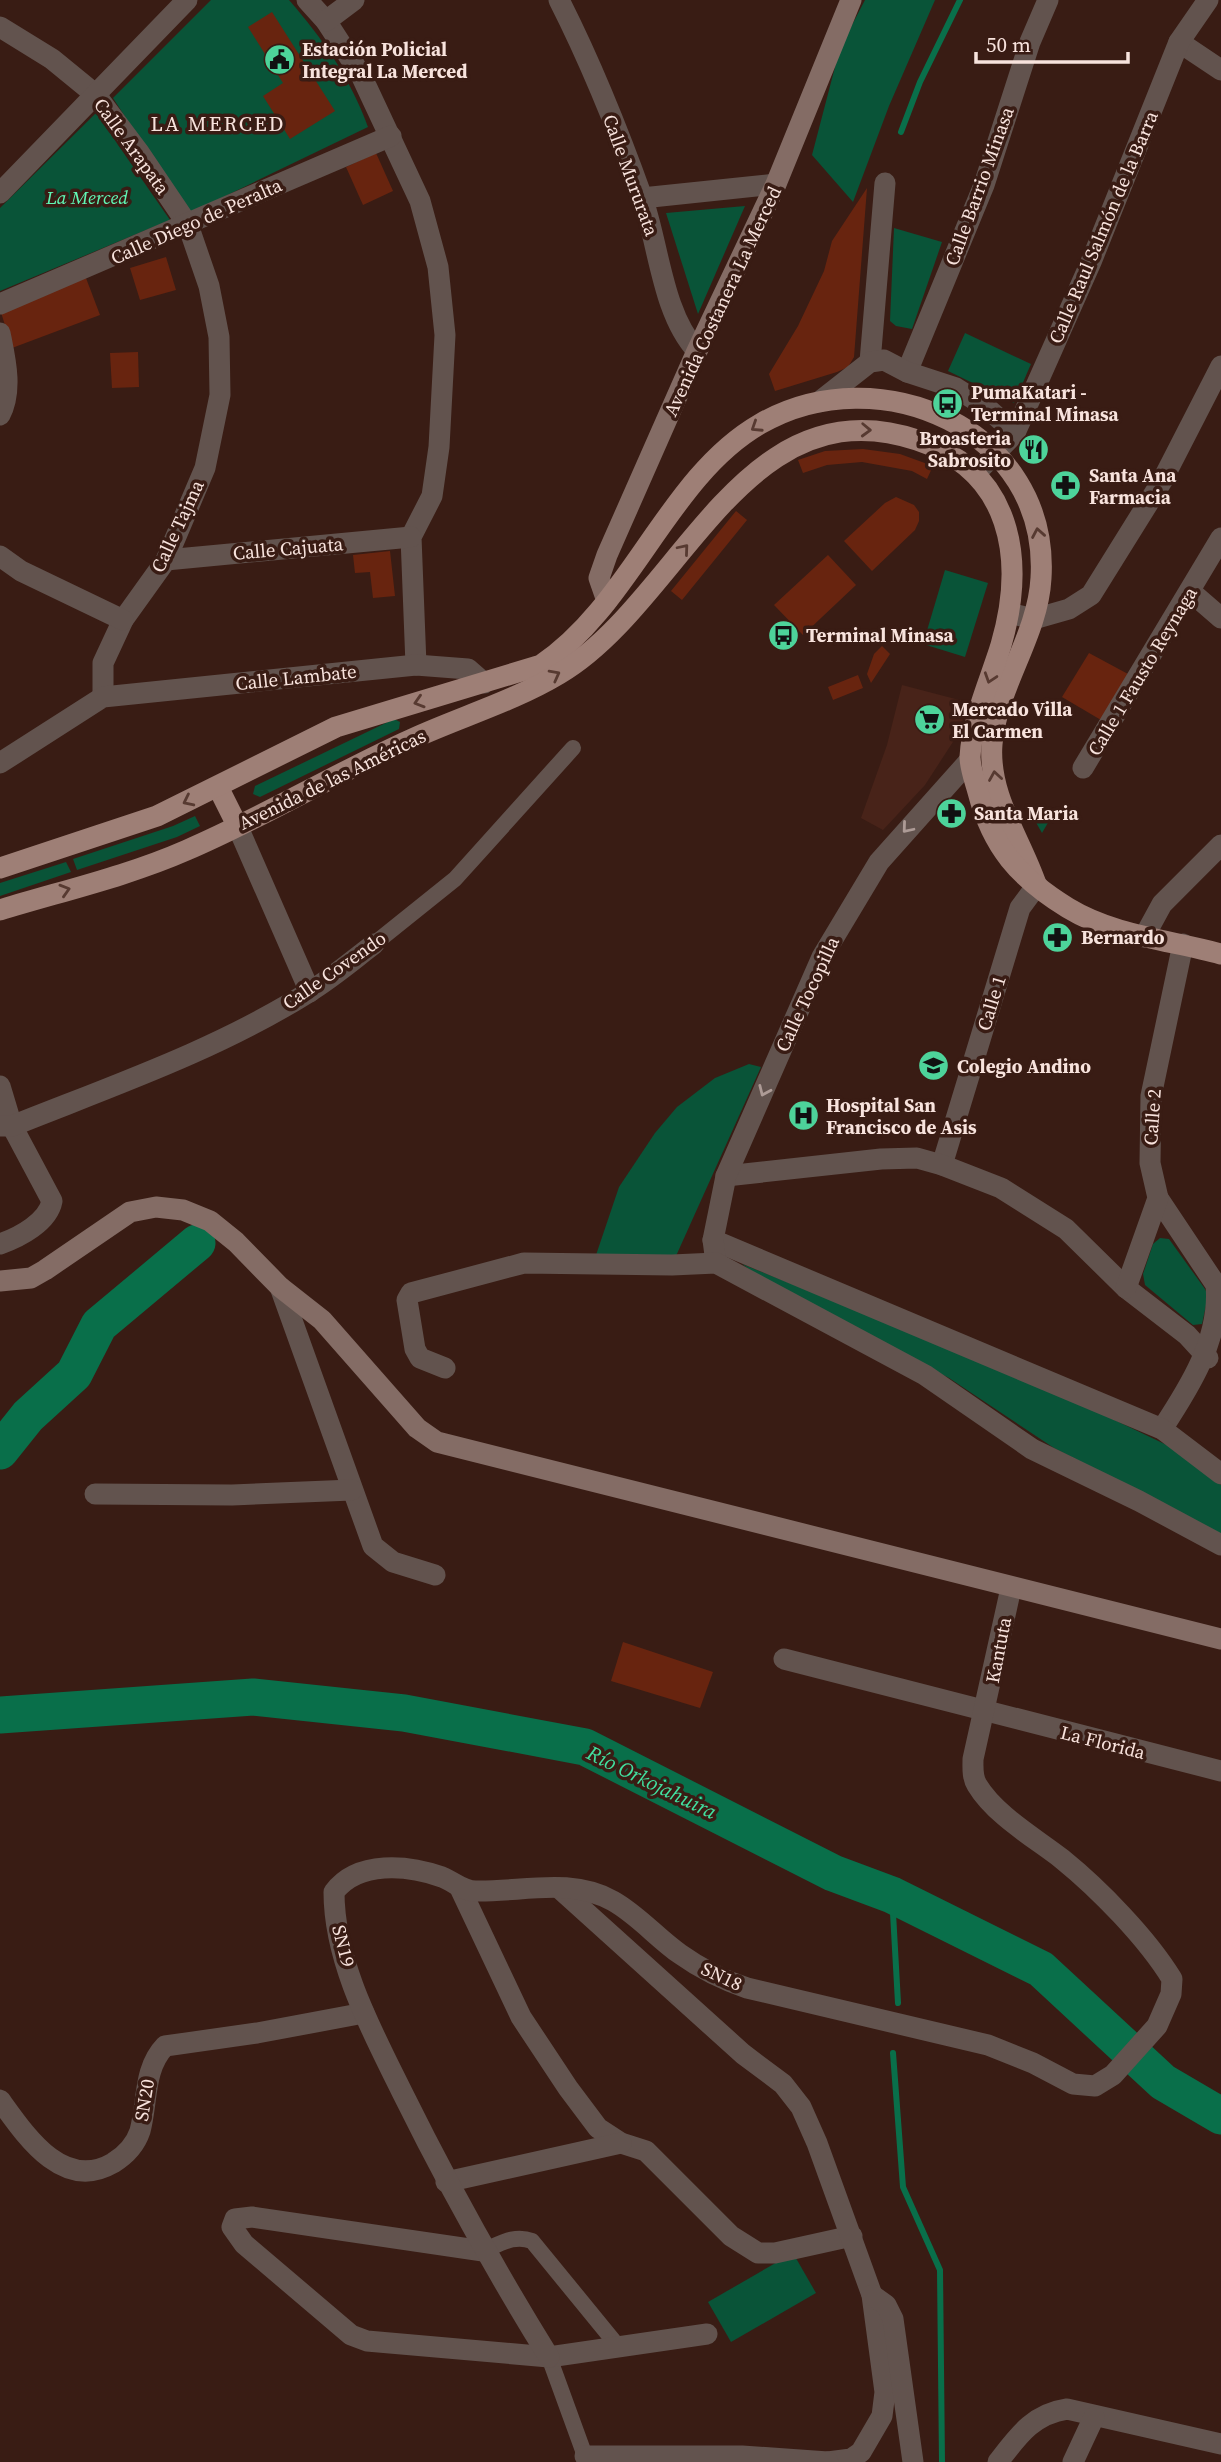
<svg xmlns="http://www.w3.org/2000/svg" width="1221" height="2462" font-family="'Source Serif 4',serif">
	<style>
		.built { fill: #482319 }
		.green { fill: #095438 }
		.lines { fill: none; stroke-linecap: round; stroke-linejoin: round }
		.stream { stroke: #096f4a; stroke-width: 6 }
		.river { stroke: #096f4a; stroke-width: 37 }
		.building { fill: #68240f }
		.pedestrian { stroke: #62534e; stroke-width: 16 }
		.minor { stroke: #62534e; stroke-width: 21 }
		.secondary { stroke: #846c65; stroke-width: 21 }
		.primary { stroke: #9e7f76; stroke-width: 21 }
		.oneway { stroke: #573a31 }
		.oneway2 { stroke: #ad9b96 }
		.labels { text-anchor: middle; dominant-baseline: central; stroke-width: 7; stroke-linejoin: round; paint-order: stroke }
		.poi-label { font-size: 19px; font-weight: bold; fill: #f8e3dd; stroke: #391c14; text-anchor: start }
		.street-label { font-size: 19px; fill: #f8e3dd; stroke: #391c14 }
		.park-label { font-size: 19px; font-style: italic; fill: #60f7b5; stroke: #391c14 }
		.neighbourhood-label { font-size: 21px; letter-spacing: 2px; fill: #f8e3dd; stroke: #391c14 }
		.water-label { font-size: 21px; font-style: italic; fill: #42df9f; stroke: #391c14 }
	</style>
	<rect width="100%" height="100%" fill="#391c14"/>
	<polygon class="built" points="902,685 967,702 960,731 925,785 883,830 861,818 887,745"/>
	<g class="green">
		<path d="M 211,0 L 289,0 C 323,39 350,78 368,127 L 188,214 L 113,98 Z"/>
		<polygon points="865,0 935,0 889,106 853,202 812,155 840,48"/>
		<polygon points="96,113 170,220 0,291 0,208"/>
		<polygon points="745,206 698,314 666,213"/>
		<polygon points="894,228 942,242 912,329 896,326 890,321"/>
		<polygon points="965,333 1031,364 1014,403 948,371"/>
		<polygon points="945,570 988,583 965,657 923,644"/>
		<polygon points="394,719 400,722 399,729 260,797 253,794 255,786"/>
		<polygon points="1046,807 1053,814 1042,833 1030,812"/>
		<polygon points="195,816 200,826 177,837 77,870 73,859 173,826"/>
		<polygon points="66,862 71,872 0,896 0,883"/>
		<polygon points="749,1064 761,1067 676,1256 596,1255 619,1187 655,1133 677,1107 715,1078"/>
		<polygon points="1160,1238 1169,1239 1205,1289 1208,1296 1202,1324 1193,1325 1145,1285 1143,1274 1153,1244"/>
		<polygon points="742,1264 1029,1379 1175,1449 1221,1485 1221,1534 1054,1448 949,1378 782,1293"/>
		<polygon points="793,2253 816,2293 731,2342 708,2302"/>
	</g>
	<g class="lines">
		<g class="stream">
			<polyline points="901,132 920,82 960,0"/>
			<polyline points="892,1895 898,2003"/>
			<polyline points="893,2053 903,2187 940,2270 942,2462"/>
		</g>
		<g class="river">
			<polyline points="0,1451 28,1416 74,1374 99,1325 197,1243"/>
			<polyline points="0,1715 253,1697 404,1713 585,1747 833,1873 892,1895 1041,1969 1163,2082 1221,2116"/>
		</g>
	</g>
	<g class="building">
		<polygon points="272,12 335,111 290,139 263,96 283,83 248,27"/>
		<polygon points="376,153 393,191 363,205 346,167"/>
		<polygon points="867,188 854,357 848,367 837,372 775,391 769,374 798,326 824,271 832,241"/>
		<polygon points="166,257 176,290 140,300 130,268"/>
		<polygon points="86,278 100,315 12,348 0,309"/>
		<polygon points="138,352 139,387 112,388 110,353"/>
		<polygon points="863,449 900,454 933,466 927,479 912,471 862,462 827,465 803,473 798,460 825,451"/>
		<polygon points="896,497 914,505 919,512 919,521 915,530 872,571 844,541 885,503"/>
		<polygon points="736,511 747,520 682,600 671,591"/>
		<polygon points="390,551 395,596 373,598 370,572 355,573 353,555"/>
		<polygon points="828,555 856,585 803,635 774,605"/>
		<polygon points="882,646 890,654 871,683 867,674 874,654"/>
		<polygon points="1089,653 1128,674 1101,720 1062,697"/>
		<polygon points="858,675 863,688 833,700 828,687"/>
		<polygon points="623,1642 713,1672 700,1708 611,1681"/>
	</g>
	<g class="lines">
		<g class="pedestrian">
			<polyline points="374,944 455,879 573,748"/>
			<path d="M 483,2251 C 500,2244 514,2234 532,2241 L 617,2345"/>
			<polyline points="549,2357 585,2456"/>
		</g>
		<g class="minor">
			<polyline points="307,0 326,21 361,75 420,201 438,267 445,335 439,447 432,496 411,537 416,665"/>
			<path d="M 559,0 C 591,63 618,130 642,197 C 659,245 662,313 697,351"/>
			<polyline points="326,21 354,0"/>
			<polyline points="0,27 52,59 96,95 138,151 188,225 209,286 219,337 220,395 205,468 166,560 123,620 103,663 103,697"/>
			<polyline points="1179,42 1221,70"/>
			<polyline points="0,193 187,0"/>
			<polyline points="642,198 776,184"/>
			<polyline points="0,304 391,136"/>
			<path d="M 0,333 C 5,358 13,390 0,415"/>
			<polyline points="870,362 885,183"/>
			<polyline points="907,372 984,185 1030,42 1048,0"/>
			<polyline points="819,402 870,362 884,360 907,372 956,388 986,407 1015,433"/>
			<polyline points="975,474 1015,433 1091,262 1179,42 1208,0"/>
			<polyline points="0,556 21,571 123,620"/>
			<polyline points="166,560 411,537"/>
			<polyline points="1191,592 1221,618"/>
			<polyline points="1009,613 1034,619 1069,609 1091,595 1162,481 1221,366"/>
			<polyline points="0,763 103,697 416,665 468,669 484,683"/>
			<polyline points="1083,768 1221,538"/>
			<polyline points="237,825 310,992"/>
			<polyline points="1144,937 1162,904 1221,845"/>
			<path d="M 0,1086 L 12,1126 L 52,1201 C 48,1222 20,1237 0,1244"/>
			<path d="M 0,1126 L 12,1126 C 112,1086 217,1050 309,992 C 332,978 353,960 374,944"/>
			<polyline points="942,1165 1020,908 1037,885"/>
			<polyline points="726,1176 881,1159 917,1158 942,1165 1001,1188 1066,1229 1126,1288 1187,1335 1208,1358"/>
			<path d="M 1158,1198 L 1216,1285 C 1221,1338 1189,1388 1162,1429"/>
			<polyline points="713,1240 1162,1429 1221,1474"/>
			<polyline points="716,1263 713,1240 726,1176 822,957 879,862 970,760"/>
			<polyline points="280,1287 373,1546 393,1562 435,1575"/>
			<polyline points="1126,1288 1158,1198 1150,1163 1151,1096 1183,944"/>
			<polyline points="445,1368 420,1358 415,1349 407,1300 411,1293 524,1263 672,1265 716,1263 925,1375 1032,1449 1139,1501 1221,1545"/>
			<polyline points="95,1494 232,1495 352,1490"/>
			<polyline points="784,1659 1221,1771"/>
			<polyline points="460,1888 521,2017 568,2088 598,2128 621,2143 646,2151 731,2236 758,2253 775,2253 852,2236"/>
			<polyline points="559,1888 743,2054 783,2084 801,2107 817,2143 872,2295 885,2392 882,2416 861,2452 851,2459 828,2462"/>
			<path d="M 0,2100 C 26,2136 63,2192 113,2163 C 126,2155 135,2146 140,2131 C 148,2101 143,2069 165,2046 L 257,2033 L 364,2013"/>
			<polyline points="446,2182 621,2143"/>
			<polyline points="483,2251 252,2217 235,2219 232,2227 244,2244 351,2335 367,2341 549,2357 707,2334"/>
			<polyline points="872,2295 886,2305 893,2319 913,2462"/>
			<path d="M 549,2357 C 495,2270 447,2183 402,2092 C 372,2031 334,1962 334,1892 C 358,1860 408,1865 442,1877 C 455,1882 462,1891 476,1891 C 522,1892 571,1877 613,1901 C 638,1915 657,1938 680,1954 C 701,1969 723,1980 747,1988 L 988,2045 L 1033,2063 L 1073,2084 L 1095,2086 L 1113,2075 L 1157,2026 L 1171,1994 L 1172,1979 C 1147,1938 1099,1889 1062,1859 C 1035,1838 995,1815 977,1785 C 972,1777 973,1768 973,1759 L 1011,1588"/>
			<polyline points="585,2456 742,2456 828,2462"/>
			<path d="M 998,2462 C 1018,2436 1033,2414 1067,2409 L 1221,2444"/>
			<polyline points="1073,2462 1094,2417"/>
		</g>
		<g class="secondary">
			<polyline points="607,601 599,578 607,555 697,351 776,184 851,0"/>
			<polyline points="0,1281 31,1278 45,1270 130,1212 156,1207 183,1210 210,1221 236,1242 280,1287 322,1320 417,1428 437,1442 1221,1639"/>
		</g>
		<g class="primary">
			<polyline points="218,787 237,825"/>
			<path d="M 0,868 L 157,816 L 336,727 L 541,665 C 631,605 668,477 760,424 C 879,355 1050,430 1041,578 C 1038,636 997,686 992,744 C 988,795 1020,838 1036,884"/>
			<path d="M 0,910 C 62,891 128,876 187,850 C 264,817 336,773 412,739 C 460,717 514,701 559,674 C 681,602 743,382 917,440 C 1012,471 1026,559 1001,645 C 990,681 972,719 970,757 C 970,768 975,781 978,792 C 992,847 1019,878 1068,908 C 1114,936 1170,940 1221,954"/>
		</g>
	</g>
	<defs><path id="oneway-chevron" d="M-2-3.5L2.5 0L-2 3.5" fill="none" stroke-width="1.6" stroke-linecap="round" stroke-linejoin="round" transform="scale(1.75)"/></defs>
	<g class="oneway">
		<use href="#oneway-chevron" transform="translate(756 427) rotate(147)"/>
		<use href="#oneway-chevron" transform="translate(866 430) rotate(2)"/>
		<use href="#oneway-chevron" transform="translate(1038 533) rotate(-100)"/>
		<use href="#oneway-chevron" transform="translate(684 549) rotate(-50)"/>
		<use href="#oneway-chevron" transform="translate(555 675) rotate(-28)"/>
		<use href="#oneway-chevron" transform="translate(990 678) rotate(108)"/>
		<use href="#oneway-chevron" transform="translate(419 702) rotate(163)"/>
		<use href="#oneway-chevron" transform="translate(995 776) rotate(-99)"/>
		<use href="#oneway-chevron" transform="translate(188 801) rotate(154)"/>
		<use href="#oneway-chevron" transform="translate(65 890) rotate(-17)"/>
	</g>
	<g class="oneway2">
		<use href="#oneway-chevron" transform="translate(907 828) rotate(130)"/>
		<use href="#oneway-chevron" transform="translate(764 1091) rotate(114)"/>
	</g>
	<defs>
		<symbol id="civic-disc" viewBox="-11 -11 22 22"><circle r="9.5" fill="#4dd39a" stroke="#391c14"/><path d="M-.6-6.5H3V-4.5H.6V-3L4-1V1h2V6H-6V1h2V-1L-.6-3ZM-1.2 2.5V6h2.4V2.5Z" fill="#111"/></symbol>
		<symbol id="bus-disc" viewBox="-11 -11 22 22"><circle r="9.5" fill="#4dd39a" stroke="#391c14"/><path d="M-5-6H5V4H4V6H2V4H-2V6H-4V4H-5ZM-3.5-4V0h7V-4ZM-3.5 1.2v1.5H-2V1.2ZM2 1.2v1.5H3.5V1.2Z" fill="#111"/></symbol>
		<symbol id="restaurant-disc" viewBox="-11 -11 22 22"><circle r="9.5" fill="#4dd39a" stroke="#391c14"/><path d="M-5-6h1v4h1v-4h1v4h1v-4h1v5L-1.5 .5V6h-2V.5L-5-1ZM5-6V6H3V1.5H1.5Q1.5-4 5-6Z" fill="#111"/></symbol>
		<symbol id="pharmacy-disc" viewBox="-11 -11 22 22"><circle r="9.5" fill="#4dd39a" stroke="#391c14"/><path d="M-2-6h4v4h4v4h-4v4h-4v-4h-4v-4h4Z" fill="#111"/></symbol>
		<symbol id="supermarket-disc" viewBox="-11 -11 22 22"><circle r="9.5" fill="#4dd39a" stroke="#391c14"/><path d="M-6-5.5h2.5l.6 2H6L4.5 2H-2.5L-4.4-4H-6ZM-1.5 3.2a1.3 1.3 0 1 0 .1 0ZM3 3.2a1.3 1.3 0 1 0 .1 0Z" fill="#111"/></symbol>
		<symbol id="school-disc" viewBox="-11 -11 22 22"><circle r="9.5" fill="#4dd39a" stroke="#391c14"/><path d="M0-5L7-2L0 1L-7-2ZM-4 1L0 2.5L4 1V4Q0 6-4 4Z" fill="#111"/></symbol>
		<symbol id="hospital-disc" viewBox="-11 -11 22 22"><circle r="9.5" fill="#4dd39a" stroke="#391c14"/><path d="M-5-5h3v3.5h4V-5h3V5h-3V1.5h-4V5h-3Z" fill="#111"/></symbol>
	</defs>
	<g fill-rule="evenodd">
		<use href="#civic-disc" x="262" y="42" width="35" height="35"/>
		<use href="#bus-disc" x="930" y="386" width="35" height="35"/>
		<use href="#restaurant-disc" x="1016" y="432" width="35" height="35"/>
		<use href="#pharmacy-disc" x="1048" y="468" width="35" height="35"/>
		<use href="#bus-disc" x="766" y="618" width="35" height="35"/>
		<use href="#supermarket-disc" x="912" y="702" width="35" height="35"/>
		<use href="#pharmacy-disc" x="934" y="796" width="35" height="35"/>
		<use href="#pharmacy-disc" x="1040" y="920" width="35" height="35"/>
		<use href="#school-disc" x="916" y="1048" width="35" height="35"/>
		<use href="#hospital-disc" x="786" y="1098" width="35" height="35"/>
	</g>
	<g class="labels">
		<g class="poi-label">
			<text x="302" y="49">Estación Policial<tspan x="302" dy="22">Integral La Merced</tspan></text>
			<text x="971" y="392">PumaKatari -<tspan x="971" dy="22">Terminal Minasa</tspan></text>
			<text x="1011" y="438" text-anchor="end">Broasteria<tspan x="1011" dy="22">Sabrosito</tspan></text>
			<text x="1089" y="475">Santa Ana<tspan x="1089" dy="22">Farmacia</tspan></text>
			<text x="806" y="635">Terminal Minasa</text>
			<text x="952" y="709">Mercado Villa<tspan x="952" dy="22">El Carmen</tspan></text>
			<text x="974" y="813">Santa Maria</text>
			<text x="1081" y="937">Bernardo</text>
			<text x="957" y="1066">Colegio Andino</text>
			<text x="826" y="1105">Hospital San<tspan x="826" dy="22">Francisco de Asis</tspan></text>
		</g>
		<g class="street-label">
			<text transform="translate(132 146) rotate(54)">Calle Arapata</text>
			<text transform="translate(631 175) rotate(70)">Calle Mururata</text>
			<text transform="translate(979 186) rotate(-70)">Calle Barrio Minasa</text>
			<text transform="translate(196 221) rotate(-24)">Calle Diego de Peralta</text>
			<text transform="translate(1103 227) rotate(-67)">Calle Raul Salmón de la Barra</text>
			<text transform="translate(722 301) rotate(-65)">Avenida Costanera La Merced</text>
			<text transform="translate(177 526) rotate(-65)">Calle Tajma</text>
			<text transform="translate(288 548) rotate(-5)">Calle Cajuata</text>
			<text transform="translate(1142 671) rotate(-59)">Calle 1 Fausto Reynaga</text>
			<text transform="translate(296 677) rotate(-6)">Calle Lambate</text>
			<text transform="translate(332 779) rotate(-26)">Avenida de las Américas</text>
			<text transform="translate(334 970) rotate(-35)">Calle Covendo</text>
			<text transform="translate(807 994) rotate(-65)">Calle Tocopilla</text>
			<text transform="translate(991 1003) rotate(-73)">Calle 1</text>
			<text transform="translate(1152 1117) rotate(-86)">Calle 2</text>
			<text transform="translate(998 1650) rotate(-79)">Kantuta</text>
			<text transform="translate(1103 1742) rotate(14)">La Florida</text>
			<text transform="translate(344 1946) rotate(76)">SN19</text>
			<text transform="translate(722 1976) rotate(25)">SN18</text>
			<text transform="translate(144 2100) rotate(-81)">SN20</text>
		</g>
		<g class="park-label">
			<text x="87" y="197">La Merced</text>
		</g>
		<g class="neighbourhood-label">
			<text x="218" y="123">LA MERCED</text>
		</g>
		<g class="water-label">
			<text transform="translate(652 1782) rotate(26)">Río Orkojahuira</text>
		</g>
	</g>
	<path d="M976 52v10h152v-10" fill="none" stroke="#f8e3dd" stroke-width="3.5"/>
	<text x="986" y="52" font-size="21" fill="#f8e3dd" stroke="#391c14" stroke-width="5" paint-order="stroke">50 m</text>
</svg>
